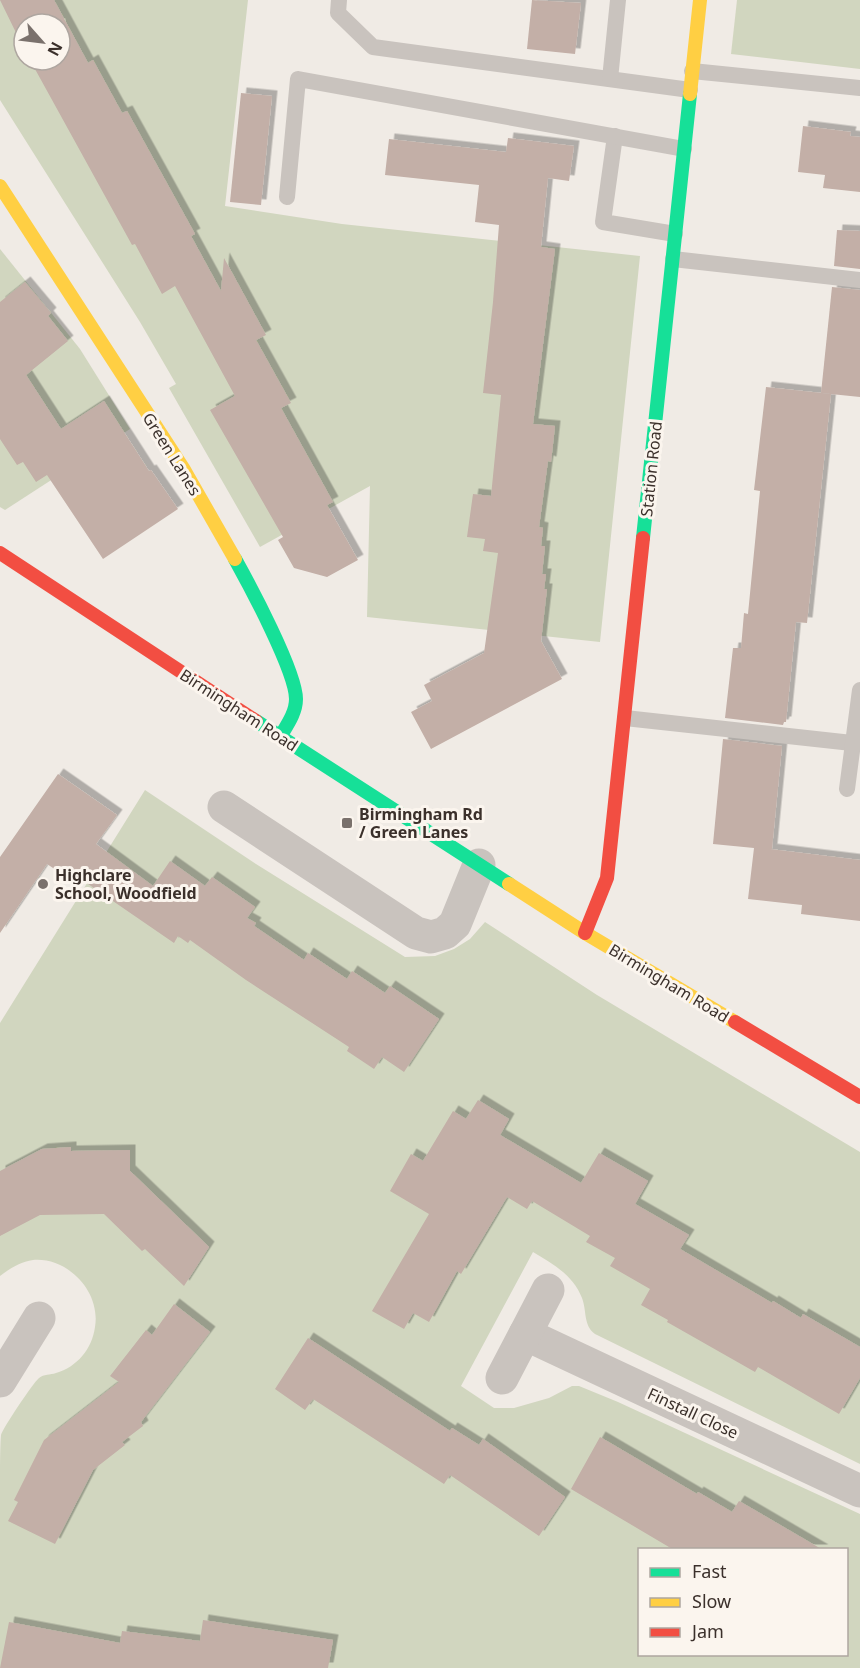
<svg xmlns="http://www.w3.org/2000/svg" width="860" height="1668" font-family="'Noto Sans',sans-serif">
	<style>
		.green { fill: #d1d6bf; fill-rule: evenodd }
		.building { fill: #c3afa7; filter: url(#shadow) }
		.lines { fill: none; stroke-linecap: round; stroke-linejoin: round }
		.lane { stroke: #c9c3be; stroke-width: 16 }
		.street { stroke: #c9c3be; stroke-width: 33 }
		.fast { stroke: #16e098; stroke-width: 14 }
		.slow { stroke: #ffcf43; stroke-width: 14 }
		.jam { stroke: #f24e42; stroke-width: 14 }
		.poi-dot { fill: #7a716c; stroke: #fbf5ee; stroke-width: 2 }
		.labels { text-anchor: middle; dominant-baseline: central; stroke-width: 6; stroke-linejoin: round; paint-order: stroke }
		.street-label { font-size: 16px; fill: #3b302b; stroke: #fbf5ee }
		.poi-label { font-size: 16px; font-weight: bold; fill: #3b302b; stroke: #fbf5ee; text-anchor: start }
	</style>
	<defs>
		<filter id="shadow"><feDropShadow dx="5.5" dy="-5.5" stdDeviation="0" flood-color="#0004"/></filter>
	</defs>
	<rect width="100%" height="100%" fill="#f0ebe5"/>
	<g class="green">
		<path d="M 0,0 L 248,0 L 225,206 L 342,224 L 640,256 L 600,642 L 367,617 L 370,486 L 260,547 L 169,388 L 176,384 L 140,322 L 0,100 ZM 24,24 L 60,24 L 60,60 L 24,60 Z"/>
		<polygon points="737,0 860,0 860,69 731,54"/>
		<polygon points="0,249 80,349 130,429 5,510 0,507"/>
		<path d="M 145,790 L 256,864 L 405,957 L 435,956 L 454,949 L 470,939 L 485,922 L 597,995 L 860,1152 L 860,1464 L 595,1334 C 583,1325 587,1311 582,1298 C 573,1275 553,1264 533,1252 L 461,1386 L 494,1408 L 514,1408 L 549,1398 L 572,1386 L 579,1386 L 618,1402 L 860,1514 L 860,1668 L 0,1668 C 0,1609 0,1549 0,1490 C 0,1478 0,1445 1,1435 C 3,1428 33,1383 39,1378 C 44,1374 50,1375 56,1373 C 77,1367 92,1349 95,1327 C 101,1292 68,1257 33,1260 C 20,1262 9,1269 0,1276 L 0,1023 ZM 640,1550 L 846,1550 L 846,1654 L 640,1654 Z"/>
	</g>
	<g class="building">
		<polygon points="0,0 54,0 88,63 93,60 122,113 127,111 195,234 191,236 221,291 224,258 266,335 256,340 291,403 281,408 333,502 327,505 358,560 327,577 294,568 278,540 283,537 210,410 235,396 175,286 162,294 135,244 132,245 30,60 60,60 60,24 24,24 24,49"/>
		<polygon points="532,0 581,3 575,54 527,49"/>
		<polygon points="241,93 272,96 261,205 230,202"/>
		<polygon points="803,126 851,132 850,136 860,137 860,192 823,188 825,175 798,172"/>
		<polygon points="508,138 574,146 569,181 548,178 541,247 555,249 533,424 555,426 551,462 548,461 539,527 543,528 541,546 545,546 542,574 546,574 544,589 547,589 541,641 562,679 431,749 411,712 432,701 424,685 484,653 498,553 483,551 485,539 467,537 473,494 491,496 501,395 483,393 493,302 499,225 475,222 479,185 385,175 389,139 506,152"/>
		<polygon points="837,230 860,231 860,269 834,266"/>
		<polygon points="25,282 51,313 48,316 68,341 26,375 61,429 104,401 149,471 151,470 178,509 103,559 47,475 36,482 23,462 17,465 0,439 0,302"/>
		<polygon points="832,287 860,290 860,397 821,393"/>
		<polygon points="766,387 831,394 807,623 796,622 786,722 784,722 783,725 725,718 733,648 741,648 744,613 748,614 760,491 754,490"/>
		<polygon points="723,739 782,746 772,849 770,849 860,860 860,921 801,914 802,905 748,899 754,848 713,844"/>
		<polygon points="58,774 117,815 96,844 153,886 170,861 205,886 212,877 255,907 247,918 256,923 254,926 304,960 308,953 347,979 352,971 385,993 390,986 439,1019 404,1072 382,1057 374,1069 347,1051 349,1047 246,980 190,940 188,943 178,936 174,943 75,875 71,880 47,864 0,933 0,857"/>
		<polygon points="478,1100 509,1119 500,1135 581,1183 599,1153 648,1181 635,1204 689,1235 680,1249 772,1303 773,1301 801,1318 803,1314 860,1347 860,1378 839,1414 758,1367 755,1372 667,1322 668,1320 641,1305 650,1289 610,1266 615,1258 586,1242 590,1236 532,1201 527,1209 507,1197 461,1274 457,1271 429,1322 413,1313 404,1329 372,1311 429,1214 390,1191 411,1154 423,1161 453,1111 466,1119"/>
		<polygon points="71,1147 71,1151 130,1150 130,1171 209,1247 184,1286 145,1249 142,1251 104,1214 40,1215 0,1236 0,1171 42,1149"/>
		<polygon points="174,1304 210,1332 141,1422 143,1426 122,1442 125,1445 93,1470 55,1544 8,1521 18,1502 14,1500 44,1440 119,1382 110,1376 146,1330 152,1335"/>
		<polygon points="308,1338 450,1431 452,1428 479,1445 483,1439 565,1497 539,1536 450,1475 444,1484 313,1399 305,1410 275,1389"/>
		<polygon points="600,1437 697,1494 698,1492 732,1512 739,1501 823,1550 674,1550 571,1489"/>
		<polygon points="203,1620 333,1640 328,1668 0,1668 9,1622 120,1643 122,1631 200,1641"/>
	</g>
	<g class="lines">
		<g class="lane">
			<polyline points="339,0 338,13 373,47 690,90"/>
			<polyline points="692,71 860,88"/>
			<polyline points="610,79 618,0"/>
			<polyline points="615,136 603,222 675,234"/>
			<polyline points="287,197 298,79 684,149"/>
			<polyline points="673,259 860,280"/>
			<polyline points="625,718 852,743"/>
			<polyline points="847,789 860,690"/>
		</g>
		<g class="street">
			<polyline points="224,807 416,933 431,937 445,933 455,924 479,865"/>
			<polyline points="525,1334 860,1491"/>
			<polyline points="502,1378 548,1290"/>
			<polyline points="0,1381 39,1318"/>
		</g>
		<g class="fast">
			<polyline points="643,538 690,94"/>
			<path d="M 235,559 C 250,586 296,672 296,699 C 296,713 287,725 280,737"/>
			<polyline points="256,721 509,884"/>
		</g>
		<g class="slow">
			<polyline points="690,94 700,0"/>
			<polyline points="0,186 183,468 235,559"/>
			<polyline points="509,884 585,933 735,1022"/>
		</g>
		<g class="jam">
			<polyline points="0,553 256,721"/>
			<polyline points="585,933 607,878 643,538"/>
			<polyline points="735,1022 860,1097"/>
		</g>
	</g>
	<g class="poi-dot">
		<rect x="341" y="817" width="12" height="12" rx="3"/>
		<circle cx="43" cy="884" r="6"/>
	</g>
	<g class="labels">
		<g class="street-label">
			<text transform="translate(172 454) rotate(58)">Green Lanes</text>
			<text transform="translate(651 469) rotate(-84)">Station Road</text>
			<text transform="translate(239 710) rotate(33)">Birmingham Road</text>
			<text transform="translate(669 983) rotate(31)">Birmingham Road</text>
			<text transform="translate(693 1413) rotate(25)">Finstall Close</text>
		</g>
		<g class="poi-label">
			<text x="359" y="814">Birmingham Rd<tspan x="359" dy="18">/ Green Lanes</tspan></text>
			<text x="55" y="875">Highclare<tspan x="55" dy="18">School, Woodfield</tspan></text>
		</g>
	</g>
	<rect x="638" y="1548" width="210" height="108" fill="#fbf5ee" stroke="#aea6a0" stroke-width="1.5"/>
	<rect x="650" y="1568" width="30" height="9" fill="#16e098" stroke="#aea6a0" stroke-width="1.5"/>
	<text x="692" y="1578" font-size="18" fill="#3b302b">Fast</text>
	<rect x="650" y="1598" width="30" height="9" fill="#ffcf43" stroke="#aea6a0" stroke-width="1.5"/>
	<text x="692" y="1608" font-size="18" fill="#3b302b">Slow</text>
	<rect x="650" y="1628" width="30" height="9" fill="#f24e42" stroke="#aea6a0" stroke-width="1.5"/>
	<text x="692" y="1638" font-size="18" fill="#3b302b">Jam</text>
	<g transform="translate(42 42) rotate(118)"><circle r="28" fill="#fbf5ee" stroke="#aea6a0" stroke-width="1.5"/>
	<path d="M0-4.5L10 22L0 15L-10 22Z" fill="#7a716c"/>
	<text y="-9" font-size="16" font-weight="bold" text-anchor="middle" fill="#3b302b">N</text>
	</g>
</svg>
